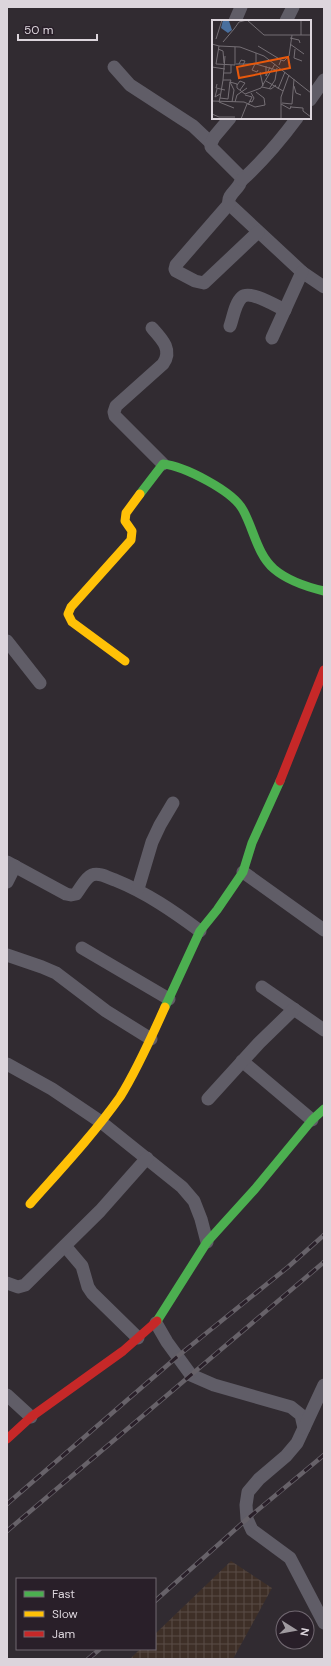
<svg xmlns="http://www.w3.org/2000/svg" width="331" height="1666" font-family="'DM Sans',sans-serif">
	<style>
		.industrial { fill: url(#industrial-grid) }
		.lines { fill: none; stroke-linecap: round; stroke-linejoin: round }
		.street { stroke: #605d67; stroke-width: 13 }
		.fast { stroke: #4caf50; stroke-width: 9 }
		.slow { stroke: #ffc107; stroke-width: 9 }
		.jam { stroke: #c62828; stroke-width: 9 }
		.rail-casing { stroke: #676269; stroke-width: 4.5 }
		.rail { stroke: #291f29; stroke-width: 3; stroke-dasharray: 9; stroke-linecap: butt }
		.inset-road { fill: none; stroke: #756f75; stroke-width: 1 }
		.view { fill: #e8590c; fill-opacity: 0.15; stroke: #e8590c; stroke-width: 2 }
		.inset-edge { fill: none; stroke: #dcd5dc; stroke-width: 2 }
	</style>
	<defs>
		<pattern id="industrial-grid" width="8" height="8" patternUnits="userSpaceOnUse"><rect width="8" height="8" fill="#3e2f27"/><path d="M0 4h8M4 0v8" fill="none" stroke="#594c46"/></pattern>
	</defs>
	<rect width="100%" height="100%" fill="#312b31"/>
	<polygon class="industrial" points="231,1561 272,1588 233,1659 130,1659 140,1649 155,1649 155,1634"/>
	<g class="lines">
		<g class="street">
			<polyline points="235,21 241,7"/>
			<polyline points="286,21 293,7"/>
			<polyline points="114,67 130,85 193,126 211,143"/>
			<polyline points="310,100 324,80"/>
			<path d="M 230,118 L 214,137 L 211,143 L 211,147 L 241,177 C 243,188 226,193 229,204 L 302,272 L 324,287"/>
			<path d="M 242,180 C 263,161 280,141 297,118"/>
			<polyline points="229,204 176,265 175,269 176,271 195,281 204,283 258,232"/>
			<path d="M 230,326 C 233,318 235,303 242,297 C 250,290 276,306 285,310"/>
			<path d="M 152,328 C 162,339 173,350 163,364 L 116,406 L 114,412 L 115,416 L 163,464"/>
			<polyline points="272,338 302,272"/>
			<polyline points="7,641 40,683"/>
			<path d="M 7,862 L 66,894 L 71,895 L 76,894 C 81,888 85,878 92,875 C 99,872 109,878 115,880 C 147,893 173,911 200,931"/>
			<polyline points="243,872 324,930"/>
			<polyline points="7,882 15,866"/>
			<polyline points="138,889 152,842 160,825 173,803"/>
			<polyline points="82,948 169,999"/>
			<polyline points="7,955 42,967 56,973 106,1011 151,1039"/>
			<polyline points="262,987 324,1030"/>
			<polyline points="242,1061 312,1120"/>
			<polyline points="7,1064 52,1089 101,1122 182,1187 194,1201 201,1219 207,1242"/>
			<polyline points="208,1099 259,1043 294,1009"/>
			<polyline points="65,1246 82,1266 88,1287 92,1293 138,1338"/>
			<polyline points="7,1283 18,1287 25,1285 100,1211 147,1158"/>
			<polyline points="156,1323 167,1342 191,1375 214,1385 291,1407 301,1415 304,1428 297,1443 286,1456 259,1479 248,1492 246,1505 247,1519 252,1530 290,1558 324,1623"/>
			<polyline points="7,1395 31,1417"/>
			<polyline points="304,1428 324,1385"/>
		</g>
		<g class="fast">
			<path d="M 140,494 L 163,464 C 184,466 233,491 243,510 C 254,530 257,554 274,569 C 288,581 307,587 324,591"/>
			<polyline points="165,1007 200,931 217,910 243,872 252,843 280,781"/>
			<polyline points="157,1321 207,1242 255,1189 312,1120 324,1109"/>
		</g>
		<g class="slow">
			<polyline points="125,661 72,622 68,614 71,607 131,540 132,531 125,521 126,513 140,494"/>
			<path d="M 30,1204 C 61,1169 93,1135 120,1097 C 137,1070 152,1036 165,1007"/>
		</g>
		<g class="jam">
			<polyline points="280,781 324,670"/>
			<polyline points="7,1439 31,1417 123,1351 157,1321"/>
		</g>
		<defs>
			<g id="rail">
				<polyline points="7,1504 178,1356 288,1267 324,1235"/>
				<polyline points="7,1531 324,1262"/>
				<polyline points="155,1601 247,1519 324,1455"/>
				<polyline points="88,1659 100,1649"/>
			</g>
		</defs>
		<use href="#rail" class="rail-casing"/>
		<use href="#rail" class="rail"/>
	</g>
	<g transform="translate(212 20)">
		<rect width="99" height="99" fill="#312b31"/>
		<path d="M 11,0 L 17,1 L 20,10 L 16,13 L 9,8 Z" fill="#496f9e"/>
		<path class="inset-road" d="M 35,0 L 52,15 L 99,15M 89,0 L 89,15M 22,9 L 27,2 L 35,0M 78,18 L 87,20 L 88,23M 4,19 L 10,0M 11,22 L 22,9M 0,24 L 7,26 L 28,27 L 52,36 L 99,73M 78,24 L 92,34M 7,26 L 4,44 L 23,45 L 23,27M 46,26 L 69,40M 6,29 L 11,31 L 12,43M 83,29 L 82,38 L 90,41M 44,33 L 44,44 L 64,50M 13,36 L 11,60 L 19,60 L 18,62 L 25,64 L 25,68 L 33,74 L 49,68 L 63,44M 24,44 L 44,44M 27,44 L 29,40 L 33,41 L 31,45M 43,44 L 40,50 L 45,52 L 46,50M 67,45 L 69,40 L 72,41 L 77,36 L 80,15M 54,46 L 54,56 L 58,47M 0,47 L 13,49M 48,52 L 51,66M 12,53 L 19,53 L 19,45M 54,61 L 71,71M 5,64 L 4,68 L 13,70M 25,65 L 28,61 L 33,63 L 28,70M 82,66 L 84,73 L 89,75M 50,67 L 59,69 L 64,65M 5,69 L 3,77 L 8,74M 57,69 L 63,60 L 65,48M 66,69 L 73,52M 33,75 L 40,77 L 36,85M 8,78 L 11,60M 0,81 L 32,82 L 43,87 L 53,85 L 52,78 L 44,72M 37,81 L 40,82 L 42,78 L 39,73M 7,82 L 8,78 L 16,79 L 18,62 L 22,70 L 20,82M 7,82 L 22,88M 23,82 L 25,75 L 35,68M 70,83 L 80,84 L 82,59M 69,84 L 78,89 L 79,86M 79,87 L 91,88 L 91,91 L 99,97M 0,88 L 0,94 L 7,97 L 23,97M 29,99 L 35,84M 69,99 L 69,77 L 77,55"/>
		<path class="view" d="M 76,37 L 78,48 L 27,58 L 25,47 Z"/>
		<rect width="99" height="99" class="inset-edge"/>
	</g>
	<rect width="331" height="1666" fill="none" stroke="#dcd5dc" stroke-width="16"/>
	<rect x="16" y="1578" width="140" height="72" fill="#291f29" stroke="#716871"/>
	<rect x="24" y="1591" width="20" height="6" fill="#4caf50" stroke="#716871"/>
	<text x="52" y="1598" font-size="12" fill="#dcd5dc">Fast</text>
	<rect x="24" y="1611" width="20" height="6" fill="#ffc107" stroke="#716871"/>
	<text x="52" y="1618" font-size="12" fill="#dcd5dc">Slow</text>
	<rect x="24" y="1631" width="20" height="6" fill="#c62828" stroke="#716871"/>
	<text x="52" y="1638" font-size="12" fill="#dcd5dc">Jam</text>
	<g transform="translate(295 1630) rotate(101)"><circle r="19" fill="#291f29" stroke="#716871"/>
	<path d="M0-3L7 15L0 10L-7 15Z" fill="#a09aa0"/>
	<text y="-6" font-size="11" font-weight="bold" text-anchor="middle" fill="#dcd5dc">N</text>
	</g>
	<path d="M18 34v6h79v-6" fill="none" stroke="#dcd5dc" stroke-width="2"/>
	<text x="24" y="34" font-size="12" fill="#dcd5dc" stroke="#291f29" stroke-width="3" paint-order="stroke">50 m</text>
</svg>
